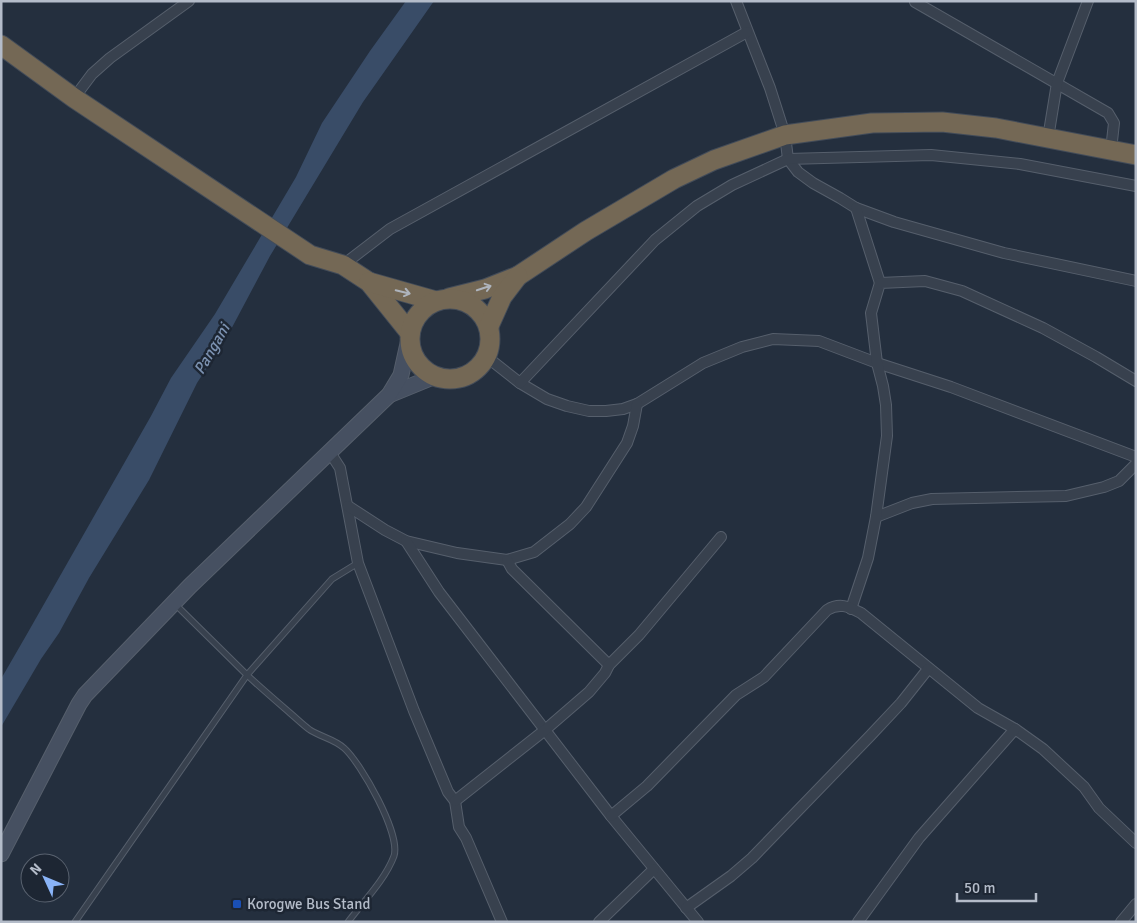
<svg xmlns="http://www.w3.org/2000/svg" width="1137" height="923" font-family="Signika,sans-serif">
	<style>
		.water { fill: #394c67 }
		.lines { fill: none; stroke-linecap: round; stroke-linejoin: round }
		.lane-casing { stroke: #565f6c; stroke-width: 7 }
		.street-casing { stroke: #565f6c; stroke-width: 12 }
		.secondary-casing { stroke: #565f6c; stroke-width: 17 }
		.highway-casing { stroke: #434c59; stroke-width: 21 }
		.lane { stroke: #38414e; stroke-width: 5 }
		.street { stroke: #38414e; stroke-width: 10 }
		.secondary { stroke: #465061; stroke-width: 15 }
		.highway { stroke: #746855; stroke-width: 19 }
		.oneway { stroke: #aeb4bd }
		.transit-dot { fill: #1a4fb4; stroke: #1d2633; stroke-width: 2 }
		.labels { text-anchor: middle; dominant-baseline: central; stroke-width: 5; stroke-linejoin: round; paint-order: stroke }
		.poi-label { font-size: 15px; fill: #b4bcc9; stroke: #1d2633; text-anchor: start }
		.water-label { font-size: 16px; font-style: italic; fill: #7c92b1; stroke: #1d2633 }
	</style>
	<rect width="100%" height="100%" fill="#242f3e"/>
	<polygon class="water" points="406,1 434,1 363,102 270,256 228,335 197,383 149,480 89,578 59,633 41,659 1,727 1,679 27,634 151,416 171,378 215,314 296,177 322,123 370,51"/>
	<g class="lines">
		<defs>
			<g id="lane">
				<polyline points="75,922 247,675 176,605"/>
				<path d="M 348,922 C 363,902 385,880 394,856 C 401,834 361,763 344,748 C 334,739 321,737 310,730 C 303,725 296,718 290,713 C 275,700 261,688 247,675 L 332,579 L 358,563"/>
			</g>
			<g id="street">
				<polyline points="736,1 770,88 785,135 788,159 798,172 813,183 840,198 856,208 894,222 1004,253 1136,281"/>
				<polyline points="915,2 1108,113 1114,123 1111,150"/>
				<polyline points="74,98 92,74 110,58 189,1"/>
				<polyline points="1048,138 1057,83 1088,1"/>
				<polyline points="856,208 880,283"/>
				<polyline points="343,265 390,229 747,32"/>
				<polyline points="487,357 520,383 547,399 567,406 589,411 606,411 623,409 637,404 703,363 742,347 773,339 819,341 877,363 951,387 1136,457"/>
				<polyline points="520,383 655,240 697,206 732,185 788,159 931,155 1020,164 1136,186"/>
				<polyline points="329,451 340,468 358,563 414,711 448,792 455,801 459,827 466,838 502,922"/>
				<polyline points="348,506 385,530 406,541 457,553 507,560 534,552 570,524 586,507 627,443 633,426 637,404"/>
				<polyline points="876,517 912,503 932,499 1066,496 1104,487 1119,481 1136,464"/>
				<polyline points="406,541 439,592 611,816 698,922"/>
				<polyline points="507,560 512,569 609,665"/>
				<polyline points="851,609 868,558 876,517 887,436 886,405 883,386 877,363 871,313 880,283 925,281 962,291 1043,328 1096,357 1136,381"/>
				<polyline points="455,801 545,730 589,692 605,673 609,665 639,635 721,537"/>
				<path d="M 611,816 L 647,786 L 736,695 L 764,677 L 827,610 C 840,602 849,607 861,613 L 978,708 L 1015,729 L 1043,749 L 1084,787 L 1099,808 L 1136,843"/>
				<polyline points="686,908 731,876 752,858 870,736 901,703 928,669"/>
				<polyline points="599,922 654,869"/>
				<polyline points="858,922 919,838 1015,729"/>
				<polyline points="1121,922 1136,904"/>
			</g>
			<g id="secondary">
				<polyline points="389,395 433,377"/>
				<polyline points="1,854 79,704 85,695 190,586 389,395 401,375 409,339"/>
			</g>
			<g id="highway">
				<polyline points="1,45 74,98 310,255 343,265 369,282 410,333"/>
				<polyline points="369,282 436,301"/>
				<polyline points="449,298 485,289 518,276 586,231 674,179 714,160 785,135 872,123 942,122 996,128 1136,155"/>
				<circle cx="450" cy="339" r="40"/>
				<polyline points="489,326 502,297 518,276"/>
			</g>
		</defs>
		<use href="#lane" class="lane-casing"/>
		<use href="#street" class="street-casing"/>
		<use href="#secondary" class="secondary-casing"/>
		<use href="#highway" class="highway-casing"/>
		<use href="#lane" class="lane"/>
		<use href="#street" class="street"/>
		<use href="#secondary" class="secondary"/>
		<use href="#highway" class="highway"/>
	</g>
	<defs><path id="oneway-shaft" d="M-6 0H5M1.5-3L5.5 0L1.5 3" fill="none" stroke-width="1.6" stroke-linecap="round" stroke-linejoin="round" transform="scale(1.25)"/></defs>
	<g class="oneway">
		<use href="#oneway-shaft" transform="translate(484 288) rotate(-18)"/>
		<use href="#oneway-shaft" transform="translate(403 292) rotate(13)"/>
	</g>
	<rect class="transit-dot" x="232" y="899" width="10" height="10" rx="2.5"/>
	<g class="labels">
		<g class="poi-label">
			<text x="247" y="904">Korogwe Bus Stand</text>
		</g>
		<g class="water-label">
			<text transform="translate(212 349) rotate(-60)">Pangani</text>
		</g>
	</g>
	<rect width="1137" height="923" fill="none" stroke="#b4bcc9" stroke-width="5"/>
	<g transform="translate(45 878) rotate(314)"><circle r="24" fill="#1d2633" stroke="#59626f"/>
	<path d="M0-4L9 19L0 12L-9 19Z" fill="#8ab4f8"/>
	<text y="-8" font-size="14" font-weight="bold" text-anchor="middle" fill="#b4bcc9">N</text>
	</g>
	<path d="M957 893v8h79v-8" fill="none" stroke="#b4bcc9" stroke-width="2.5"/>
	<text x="964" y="893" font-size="15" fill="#b4bcc9" stroke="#1d2633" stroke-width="4" paint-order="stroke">50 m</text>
</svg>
